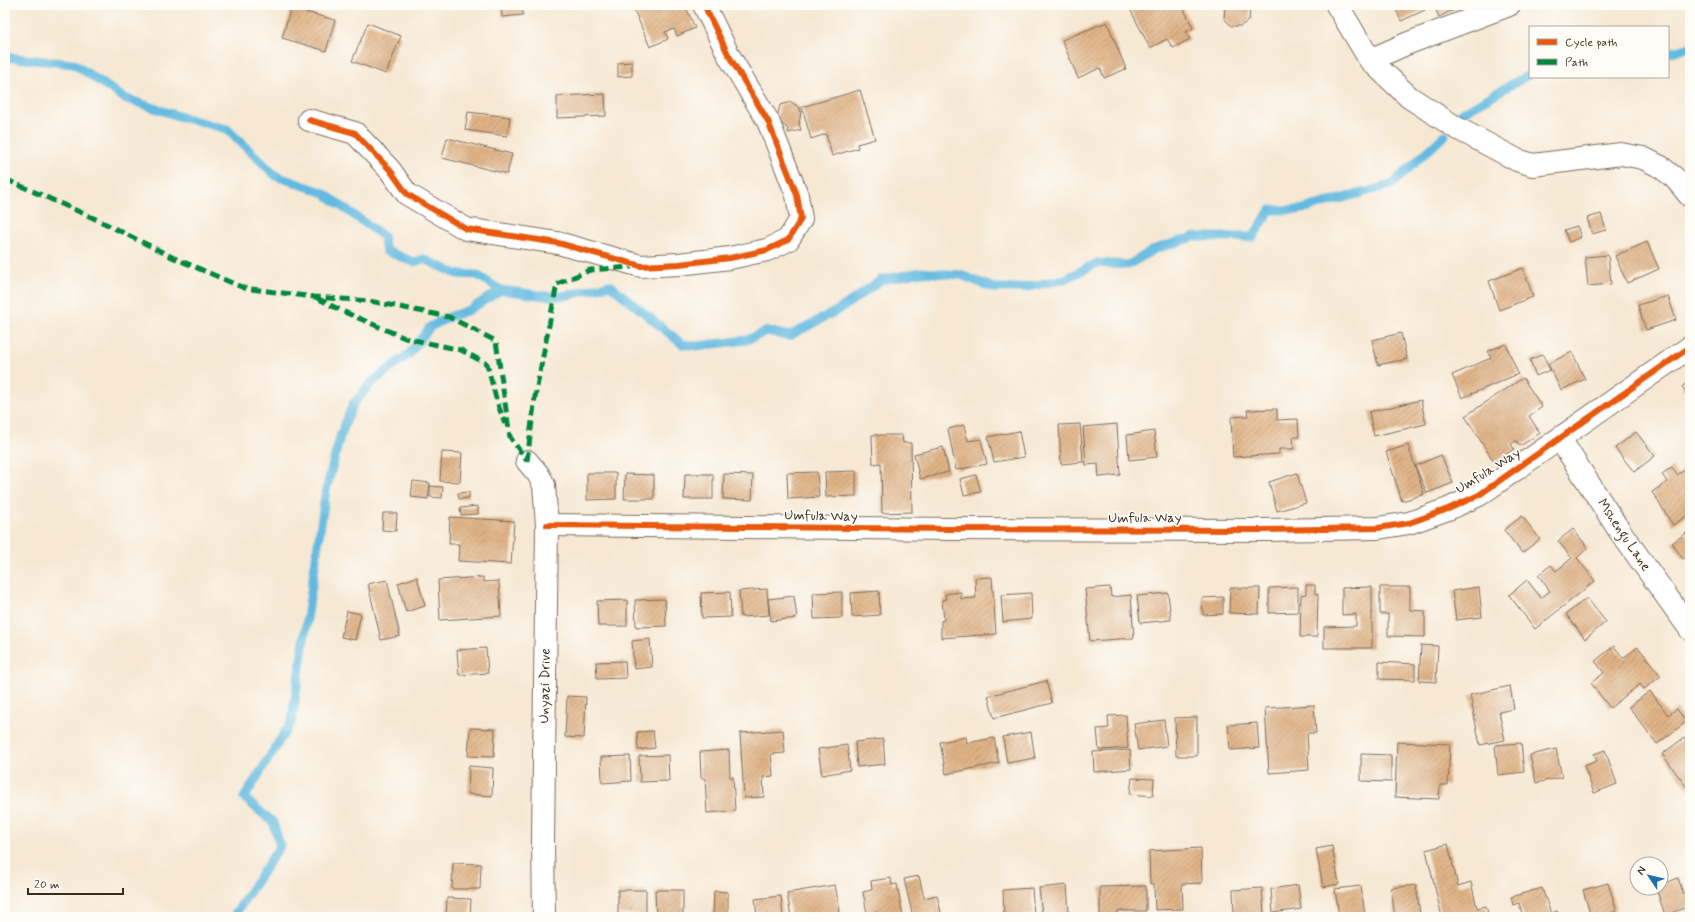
<svg xmlns="http://www.w3.org/2000/svg" width="1695" height="922" font-family="Mynerve,sans-serif">
	<style>
		.lines { fill: none; stroke-linecap: round; stroke-linejoin: round }
		.stream { stroke: #64bae0; stroke-width: 9 }
		.building { fill: url(#building-hatch) }
		.minor-casing { stroke: #7c6c5d; stroke-width: 24 }
		.minor { stroke: #fff; stroke-width: 22 }
		.quiet { stroke: #00873e; stroke-width: 5; stroke-dasharray: 10 5; stroke-linecap: butt }
		.cycleway-casing { stroke: #fdfcf7; stroke-width: 8 }
		.cycleway { stroke: #e8590c; stroke-width: 6 }
		.labels { text-anchor: middle; dominant-baseline: central; stroke-width: 3.5; stroke-linejoin: round; paint-order: stroke }
		.street-label { font-size: 14px; fill: #3b2a1e; stroke: #fdfcf7 }
	</style>
	<defs>
		<pattern id="building-hatch" width="6" height="6" patternUnits="userSpaceOnUse"><rect width="6" height="6" fill="#e0b487"/><path d="M-1 1l2-2M0 6l6-6M5 7l2-2" fill="none" stroke="#b7936e"/></pattern>
	</defs>
	<rect width="100%" height="100%" fill="#fdfcf7"/>
	<filter id="ink" filterUnits="userSpaceOnUse"><feTurbulence type="fractalNoise" baseFrequency=".025" numOctaves="2"/><feDisplacementMap in="SourceGraphic" scale="8" xChannelSelector="R" yChannelSelector="G"/><feConvolveMatrix kernelMatrix="1 2 1 2 8 2 1 2 1" color-interpolation-filters="sRGB"/></filter>
	<filter id="wash" filterUnits="userSpaceOnUse"><feTurbulence type="fractalNoise" baseFrequency=".012" numOctaves="4" result="noise"/><feDisplacementMap in="SourceGraphic" scale="16" xChannelSelector="R" yChannelSelector="G"/><feGaussianBlur stdDeviation="0.9" result="paint"/><feColorMatrix in="noise" values="0 0 0 0 0 0 0 0 0 0 0 0 0 0 0 0 0 1.4 0 .05"/><feComposite in="paint" operator="in"/></filter>
	<g filter="url(#wash)">
		<rect width="100%" height="100%" fill="#f6e8d3"/>
		<g class="lines">
			<g class="stream">
				<polyline points="1668,53 1690,47"/>
				<polyline points="5,57 74,64 124,98 181,117 227,129 276,176 322,192 383,236 386,251 414,262 424,259 457,274 477,275 501,290 545,296 564,296 610,285 682,344 697,346 747,340 767,331 789,336 840,309 881,280 921,272 961,275 994,288 1022,288 1065,279 1097,263 1128,265 1155,249 1193,237 1253,237 1270,210 1299,210 1391,185 1445,135"/>
				<polyline points="1458,115 1530,74"/>
				<polyline points="233,917 280,846 273,822 244,798 292,721 326,490 340,437 353,404 372,382 409,354 430,327 449,317 469,310 501,290"/>
			</g>
		</g>
		<g id="blocks">
			<g class="building">
				<polygon points="501,5 522,5 523,15 502,17"/>
				<polygon points="632,5 685,5 695,28 677,36 674,29 665,32 668,39 650,47"/>
				<polygon points="1128,5 1182,5 1193,28 1186,32 1190,39 1173,48 1167,39 1150,48"/>
				<polygon points="1227,5 1246,5 1250,9 1249,20 1241,26 1231,26 1224,18 1225,7"/>
				<polygon points="1394,5 1423,5 1425,10 1401,21"/>
				<polygon points="1434,5 1463,5 1439,17"/>
				<polygon points="291,8 335,20 326,51 282,38"/>
				<polygon points="1107,22 1126,69 1104,78 1100,68 1078,78 1062,40"/>
				<polygon points="368,23 401,36 386,74 352,61"/>
				<polygon points="632,62 632,76 618,77 618,63"/>
				<polygon points="860,90 875,139 857,144 858,148 832,156 826,134 811,139 802,107"/>
				<polygon points="605,94 606,116 557,118 557,96"/>
				<polygon points="791,102 799,107 801,112 799,124 801,130 788,133 788,129 777,119 780,105"/>
				<polygon points="468,112 510,117 507,136 465,130"/>
				<polygon points="447,138 512,154 507,174 442,158"/>
				<polygon points="1601,214 1606,230 1592,234 1587,218"/>
				<polygon points="1577,226 1581,237 1569,242 1564,230"/>
				<polygon points="1647,242 1659,269 1627,283 1615,256"/>
				<polygon points="1608,255 1611,284 1588,286 1585,257"/>
				<polygon points="1523,268 1533,297 1499,310 1489,281"/>
				<polygon points="1668,296 1676,320 1646,330 1638,305"/>
				<polygon points="1401,333 1407,359 1378,365 1372,340"/>
				<polygon points="1506,344 1518,374 1462,398 1452,375 1491,358 1488,351"/>
				<polygon points="1572,352 1585,379 1561,390 1548,364"/>
				<polygon points="1543,354 1550,370 1536,376 1530,360"/>
				<polygon points="1523,378 1542,407 1529,416 1540,433 1520,446 1516,441 1511,444 1514,449 1494,462 1465,416"/>
				<polygon points="1690,379 1690,395 1682,387"/>
				<polygon points="1421,400 1426,424 1374,436 1369,412"/>
				<polygon points="1277,409 1277,420 1298,419 1299,437 1293,437 1294,449 1279,449 1279,454 1233,457 1231,417 1248,416 1247,410"/>
				<polygon points="1080,424 1083,462 1061,464 1059,425"/>
				<polygon points="1117,424 1120,475 1099,477 1098,464 1086,465 1083,427"/>
				<polygon points="964,425 968,441 981,439 987,464 956,470 948,429"/>
				<polygon points="1019,431 1024,457 994,462 988,437"/>
				<polygon points="1154,431 1157,457 1129,460 1127,435"/>
				<polygon points="1636,432 1655,456 1634,472 1615,448"/>
				<polygon points="872,435 902,435 903,443 911,443 912,512 882,513 881,463 873,464"/>
				<polygon points="1408,445 1424,494 1402,501 1386,452"/>
				<polygon points="943,447 949,472 920,479 914,454"/>
				<polygon points="442,452 462,453 460,482 440,481"/>
				<polygon points="1441,455 1453,483 1427,493 1415,466"/>
				<polygon points="1672,467 1677,475 1690,467 1690,514 1673,525 1652,492 1667,482 1662,474"/>
				<polygon points="856,471 856,496 826,497 825,472"/>
				<polygon points="817,472 819,497 788,499 787,473"/>
				<polygon points="587,473 616,473 616,499 587,500"/>
				<polygon points="1297,473 1306,503 1277,511 1269,482"/>
				<polygon points="625,474 654,475 654,499 624,499"/>
				<polygon points="685,474 713,474 713,499 684,499"/>
				<polygon points="724,474 753,475 752,500 723,499"/>
				<polygon points="976,475 981,492 964,495 960,479"/>
				<polygon points="413,481 430,483 428,499 411,497"/>
				<polygon points="430,486 443,487 442,498 430,497"/>
				<polygon points="469,492 469,498 459,499 458,493"/>
				<polygon points="478,506 478,514 461,515 460,508"/>
				<polygon points="383,513 397,513 396,531 382,530"/>
				<polygon points="1522,516 1540,539 1522,553 1504,530"/>
				<polygon points="450,517 514,521 511,564 458,561 459,544 449,544"/>
				<polygon points="1573,529 1588,548 1577,558 1595,581 1535,629 1509,595 1527,580 1541,598 1550,591 1538,575 1551,565 1556,571 1572,558 1558,541"/>
				<polygon points="1686,533 1690,540 1690,554 1683,559 1672,543"/>
				<polygon points="417,577 425,606 406,612 398,583"/>
				<polygon points="483,577 484,582 499,581 501,616 440,620 438,580"/>
				<polygon points="992,577 996,634 941,638 941,621 944,620 942,600 946,599 945,594 961,592 961,599 976,598 975,578"/>
				<polygon points="387,580 400,636 381,640 368,584"/>
				<polygon points="1306,585 1315,585 1315,594 1318,594 1317,637 1300,637 1301,595 1306,594"/>
				<polygon points="1110,587 1111,597 1131,595 1134,638 1090,641 1085,589"/>
				<polygon points="1298,587 1298,612 1269,613 1269,588"/>
				<polygon points="1372,587 1372,648 1324,648 1324,627 1356,626 1356,614 1342,615 1342,588"/>
				<polygon points="1380,587 1410,587 1410,610 1425,611 1425,637 1388,636 1388,614 1380,614"/>
				<polygon points="1479,587 1482,617 1456,620 1452,591"/>
				<polygon points="1230,588 1260,588 1259,614 1229,613"/>
				<polygon points="767,589 769,615 741,617 739,591"/>
				<polygon points="879,591 880,615 852,617 851,593"/>
				<polygon points="730,592 731,617 702,618 701,593"/>
				<polygon points="842,592 842,618 814,619 813,593"/>
				<polygon points="1031,593 1032,619 1003,622 1001,595"/>
				<polygon points="1168,593 1171,620 1140,623 1137,596"/>
				<polygon points="794,596 797,618 771,621 768,599"/>
				<polygon points="1223,597 1223,614 1203,615 1202,598"/>
				<polygon points="1587,598 1606,622 1585,639 1566,614"/>
				<polygon points="665,599 666,626 636,627 635,600"/>
				<polygon points="627,600 627,626 598,626 597,601"/>
				<polygon points="347,611 361,614 355,640 341,637"/>
				<polygon points="650,639 652,667 634,669 632,641"/>
				<polygon points="1421,645 1438,646 1436,682 1419,681"/>
				<polygon points="1614,646 1623,658 1638,647 1661,676 1644,689 1640,684 1610,708 1591,683 1604,673 1595,661"/>
				<polygon points="486,648 488,673 459,675 457,650"/>
				<polygon points="625,661 626,678 597,679 596,662"/>
				<polygon points="1379,662 1415,664 1415,680 1379,679"/>
				<polygon points="1046,681 1052,703 994,718 988,696"/>
				<polygon points="1510,686 1514,709 1499,712 1505,740 1480,745 1470,695"/>
				<polygon points="1650,691 1668,715 1677,709 1686,722 1657,744 1629,707"/>
				<polygon points="567,696 586,697 584,738 565,737"/>
				<polygon points="1314,705 1316,733 1307,733 1309,770 1269,773 1265,708"/>
				<polygon points="1126,715 1128,748 1099,750 1097,729 1109,728 1108,716"/>
				<polygon points="1197,717 1197,756 1176,756 1175,718"/>
				<polygon points="1164,720 1167,746 1138,750 1134,724"/>
				<polygon points="1257,723 1259,748 1230,750 1228,725"/>
				<polygon points="470,728 495,729 494,757 468,756"/>
				<polygon points="783,730 785,753 771,754 773,776 763,777 764,797 744,798 740,733"/>
				<polygon points="653,731 655,748 638,750 637,732"/>
				<polygon points="1031,732 1035,758 1007,763 1003,737"/>
				<polygon points="966,737 967,743 994,738 999,763 946,774 940,742"/>
				<polygon points="1684,738 1690,746 1690,788 1688,789 1662,754"/>
				<polygon points="883,739 885,764 857,767 855,742"/>
				<polygon points="1397,742 1450,744 1448,785 1440,785 1439,799 1395,797"/>
				<polygon points="1521,743 1524,772 1498,775 1495,745"/>
				<polygon points="847,745 850,770 822,775 818,749"/>
				<polygon points="1556,749 1562,777 1536,783 1530,755"/>
				<polygon points="729,750 730,777 733,777 735,811 707,813 705,778 701,778 700,752"/>
				<polygon points="1130,750 1131,769 1094,772 1093,752"/>
				<polygon points="1605,750 1617,784 1594,793 1584,766 1597,761 1594,754"/>
				<polygon points="1361,754 1391,755 1391,782 1361,781"/>
				<polygon points="668,755 669,781 640,782 639,756"/>
				<polygon points="630,756 631,781 602,783 601,757"/>
				<polygon points="469,766 493,768 492,796 468,794"/>
				<polygon points="1132,778 1154,779 1153,796 1130,794"/>
				<polygon points="1448,844 1458,886 1471,882 1477,908 1486,906 1489,917 1442,917 1426,850"/>
				<polygon points="1332,846 1339,884 1323,887 1316,849"/>
				<polygon points="1201,848 1202,883 1182,884 1183,909 1155,910 1154,884 1150,884 1149,851"/>
				<polygon points="453,863 481,864 480,889 452,889"/>
				<polygon points="919,876 924,898 937,895 942,917 913,917 904,879"/>
				<polygon points="891,878 892,885 897,884 903,917 878,917 877,912 867,914 863,892 872,890 871,881"/>
				<polygon points="1678,878 1683,893 1690,890 1690,906 1665,915 1656,888 1661,888 1661,885"/>
				<polygon points="1608,883 1617,911 1597,917 1591,917 1583,890"/>
				<polygon points="835,885 840,912 823,915 824,917 791,917 787,893"/>
				<polygon points="1067,885 1069,912 1042,915 1039,888"/>
				<polygon points="1298,885 1301,909 1273,913 1271,889"/>
				<polygon points="1416,885 1420,914 1395,917 1391,888"/>
				<polygon points="1146,886 1146,911 1118,911 1118,917 1100,917 1100,887"/>
				<polygon points="1361,886 1365,915 1339,917 1335,889"/>
				<polygon points="1032,888 1034,915 1004,917 1003,890"/>
				<polygon points="1262,888 1264,914 1234,916 1233,890"/>
				<polygon points="1542,888 1551,914 1557,911 1559,917 1523,917 1519,903 1513,905 1511,897"/>
				<polygon points="618,890 646,890 646,915 618,914"/>
				<polygon points="655,890 683,890 683,915 656,915"/>
				<polygon points="714,891 728,892 728,917 713,917"/>
				<polygon points="781,896 783,917 757,917 755,899"/>
				<polygon points="447,898 471,899 470,917 446,917"/>
			</g>
		</g>
	</g>
	<g filter="url(#ink)">
		<use href="#blocks" fill-opacity="0" stroke="#7c6c5d" stroke-width="1"/>
		<g class="lines">
			<defs>
				<g id="minor">
					<polyline points="1337,5 1370,60 1409,97 1455,127 1517,160 1533,165 1621,154 1643,158 1661,167 1676,179 1690,196"/>
					<polyline points="1370,60 1406,44 1509,5"/>
					<polyline points="309,120 355,133 390,170 407,194 466,229 558,243 641,266 679,264 730,258 767,250 788,240 801,219 797,195 768,121 729,56 704,5"/>
					<polyline points="1560,439 1619,530 1690,629"/>
					<polyline points="527,461 538,474 544,485 547,525 543,841 544,917"/>
					<polyline points="547,525 951,529 1265,530 1378,528 1409,523 1448,509 1479,495 1690,347"/>
				</g>
			</defs>
			<use href="#minor" class="minor-casing"/>
			<use href="#minor" class="minor"/>
			<g class="quiet">
				<polyline points="5,179 98,220 172,257 244,288 314,297 370,301 449,317 496,341 510,437 527,461"/>
				<polyline points="317,298 342,311 405,338 461,350 487,364 497,402 505,424"/>
				<polyline points="527,461 535,397 557,284 590,270 632,267"/>
			</g>
			<defs>
				<g id="cycleway">
					<polyline points="309,120 355,133 390,170 407,194 466,229 558,243 641,266 679,264 730,258 767,250 788,240 801,219 797,195 768,121 729,56 704,5"/>
					<polyline points="547,525 951,529 1265,530 1378,528 1409,523 1448,509 1479,495 1690,347"/>
				</g>
			</defs>
			<use href="#cycleway" class="cycleway-casing"/>
			<use href="#cycleway" class="cycleway"/>
		</g>
	</g>
	<g class="labels">
		<g class="street-label">
			<text transform="translate(1488 471) rotate(-32)">Umfula Way</text>
			<text transform="translate(821 516) rotate(1)">Umfula Way</text>
			<text x="1145" y="518">Umfula Way</text>
			<text transform="translate(1624 535) rotate(56)">Mshengu Lane</text>
			<text transform="translate(545 686) rotate(-89)">Unyazi Drive</text>
		</g>
	</g>
	<rect width="1695" height="922" fill="none" stroke="#fdfcf7" stroke-width="20"/>
	<rect x="1529" y="26" width="140" height="52" fill="#fdfcf7" stroke="#afa8a0"/>
	<rect x="1537" y="39" width="20" height="6" fill="#e8590c" stroke="#afa8a0"/>
	<text x="1565" y="46" font-size="12" fill="#3b2a1e">Cycle path</text>
	<rect x="1537" y="59" width="20" height="6" fill="#00873e" stroke="#afa8a0"/>
	<text x="1565" y="66" font-size="12" fill="#3b2a1e">Path</text>
	<g transform="translate(1649 876) rotate(305)"><circle r="19" fill="#fdfcf7" stroke="#afa8a0"/>
	<path d="M0-3L7 15L0 10L-7 15Z" fill="#1f6fb2"/>
	<text y="-6" font-size="11" font-weight="bold" text-anchor="middle" fill="#3b2a1e">N</text>
	</g>
	<path d="M28 888v6h95v-6" fill="none" stroke="#3b2a1e" stroke-width="2"/>
	<text x="34" y="888" font-size="12" fill="#3b2a1e" stroke="#fdfcf7" stroke-width="3" paint-order="stroke">20 m</text>
</svg>
